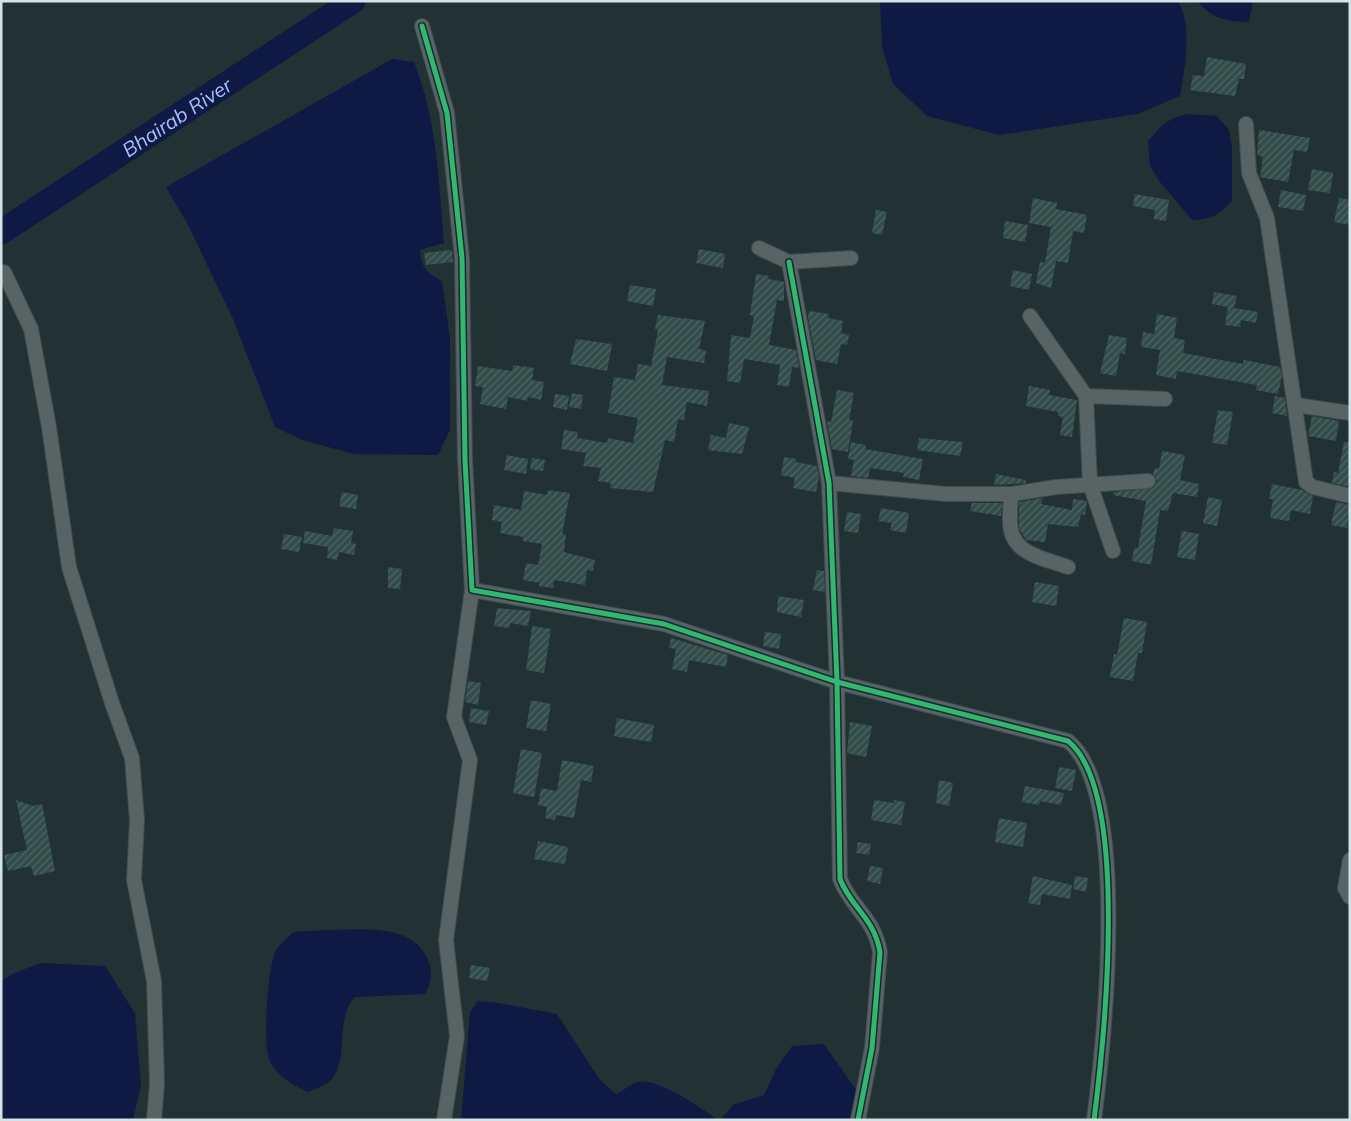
<svg xmlns="http://www.w3.org/2000/svg" width="1351" height="1121" font-family="Mulish,sans-serif">
	<style>
		.water { fill: #0e1a43 }
		.lines { fill: none; stroke-linecap: round; stroke-linejoin: round }
		.river { stroke: #0e1a43; stroke-width: 25 }
		.building { fill: url(#building-hatch) }
		.street-casing { stroke: #404d4f; stroke-width: 16 }
		.street { stroke: #586364; stroke-width: 14 }
		.cycleway-casing { stroke: #112d31; stroke-width: 8 }
		.cycleway { stroke: #33b770; stroke-width: 5 }
		.labels { text-anchor: middle; dominant-baseline: central; stroke-width: 4; stroke-linejoin: round; paint-order: stroke }
		.water-label { font-size: 20px; font-style: italic; fill: #a8c0ff; stroke: #112d31 }
	</style>
	<defs>
		<pattern id="building-hatch" width="6" height="6" patternUnits="userSpaceOnUse" patternTransform="scale(1.25)"><rect width="6" height="6" fill="#324c49"/><path d="M-1 1l2-2M0 6l6-6M5 7l2-2" fill="none" stroke="#4f6663"/></pattern>
	</defs>
	<rect width="100%" height="100%" fill="#223234"/>
	<g class="water">
		<path d="M 880,1 L 1178,1 C 1193,26 1185,68 1180,96 L 1138,114 L 999,135 L 927,116 L 893,84 L 882,47 Z"/>
		<path d="M 1198,1 L 1253,1 L 1249,22 C 1230,22 1210,19 1198,1 Z"/>
		<path d="M 392,59 L 414,62 C 437,119 439,182 444,243 L 420,250 C 421,268 427,273 442,281 L 450,338 L 450,430 L 438,455 L 354,454 L 302,440 L 275,427 L 233,319 L 188,225 L 166,187 Z"/>
		<path d="M 1188,114 L 1217,116 L 1229,130 L 1232,147 L 1232,201 C 1218,216 1212,219 1192,220 L 1159,181 L 1150,166 L 1148,141 C 1160,126 1169,117 1188,114 Z"/>
		<path d="M 325,930 C 358,930 411,922 427,958 C 433,971 432,982 425,994 L 355,997 C 334,1020 350,1055 332,1079 C 327,1085 314,1089 308,1092 C 294,1086 277,1076 270,1062 C 262,1045 268,969 275,952 C 278,945 288,938 293,932 Z"/>
		<polygon points="40,963 105,966 135,1013 141,1085 133,1120 1,1120 1,981 12,974"/>
		<path d="M 478,1001 L 499,1003 L 557,1014 L 600,1080 L 616,1094 C 623,1091 630,1084 637,1082 C 658,1077 701,1108 718,1120 L 461,1120 L 470,1012 Z"/>
		<polygon points="824,1044 857,1091 849,1120 720,1120 733,1105 764,1095 776,1069 792,1046"/>
	</g>
	<g class="lines">
		<path class="river" id="s1" d="M 1,232 L 353,1"/>
	</g>
	<g class="building">
		<polygon points="1207,57 1246,64 1244,79 1239,79 1235,96 1190,90 1193,75 1204,76"/>
		<polygon points="1259,130 1310,138 1307,152 1294,150 1288,182 1260,177 1263,157 1257,155"/>
		<polygon points="1312,169 1333,173 1330,193 1308,190"/>
		<polygon points="1281,190 1306,195 1303,211 1278,207"/>
		<polygon points="1135,194 1169,200 1166,221 1154,219 1155,210 1133,206"/>
		<polygon points="1033,198 1057,203 1056,209 1087,215 1084,233 1073,231 1068,263 1056,261 1051,288 1036,283 1040,262 1045,263 1051,227 1029,223"/>
		<polygon points="1339,198 1350,200 1350,225 1334,222"/>
		<polygon points="876,210 887,212 882,235 872,233"/>
		<polygon points="1005,221 1028,225 1025,242 1003,238"/>
		<polygon points="699,249 725,254 723,268 696,263"/>
		<polygon points="452,250 453,262 426,265 424,253"/>
		<polygon points="1013,270 1032,274 1029,290 1010,286"/>
		<polygon points="756,274 769,276 768,279 784,282 784,301 777,300 769,345 796,350 799,368 792,367 789,387 777,385 780,365 744,359 740,383 727,381 731,335 750,338 754,316 750,315"/>
		<polygon points="630,285 656,289 653,306 627,301"/>
		<polygon points="1214,292 1237,296 1234,308 1258,312 1256,323 1241,320 1240,327 1225,325 1228,307 1212,304"/>
		<polygon points="809,311 829,314 828,318 843,321 841,333 849,335 847,345 841,344 837,364 816,360 808,317"/>
		<polygon points="1157,314 1177,318 1174,338 1185,340 1183,353 1243,364 1244,360 1280,367 1282,376 1278,394 1256,390 1257,385 1177,371 1176,379 1156,375 1160,350 1141,347 1143,332 1154,334"/>
		<polygon points="658,315 705,321 699,349 706,351 704,363 667,357 662,385 709,391 707,406 687,402 684,420 678,419 674,442 665,440 653,492 610,488 611,483 598,481 601,468 583,466 586,453 561,449 564,430 578,432 577,438 607,443 608,438 633,443 638,418 608,413 614,377 635,380 638,364 651,366 658,330 655,329"/>
		<polygon points="1109,335 1127,338 1125,354 1120,353 1116,376 1100,373"/>
		<polygon points="576,339 612,344 607,371 570,364"/>
		<polygon points="513,365 534,368 532,380 544,382 541,400 528,397 527,401 508,397 506,409 480,404 483,387 475,386 478,366 512,371"/>
		<polygon points="1029,386 1050,390 1049,395 1077,400 1072,437 1060,435 1063,417 1058,416 1058,412 1026,406"/>
		<polygon points="837,390 854,393 849,420 853,420 848,452 832,449 827,421 831,422"/>
		<polygon points="572,393 583,395 581,409 569,407"/>
		<polygon points="555,394 569,396 567,410 553,407"/>
		<polygon points="1275,396 1285,398 1287,416 1272,413"/>
		<polygon points="1218,410 1233,412 1227,445 1212,443"/>
		<polygon points="1312,416 1339,421 1336,441 1308,436"/>
		<polygon points="729,423 749,427 742,454 708,450 711,435 726,438"/>
		<polygon points="919,438 963,442 960,456 917,450"/>
		<polygon points="851,442 866,445 865,449 923,459 919,480 903,477 904,473 870,468 868,478 851,476 854,460 848,459"/>
		<polygon points="1344,442 1350,442 1350,487 1332,483 1334,472 1338,473"/>
		<polygon points="1162,451 1185,455 1180,480 1199,484 1197,497 1173,493 1168,511 1160,510 1151,565 1132,561 1134,548 1138,548 1146,501 1113,495 1114,492 1153,488 1157,481 1153,474 1155,468 1159,469"/>
		<polygon points="507,455 528,459 526,474 504,470"/>
		<polygon points="784,457 796,459 796,462 817,466 819,476 816,492 793,488 795,478 781,475"/>
		<polygon points="532,458 545,460 543,471 530,469"/>
		<polygon points="996,474 1026,480 1026,483 994,485"/>
		<polygon points="1272,484 1302,490 1313,496 1310,514 1291,510 1289,521 1270,518 1273,499 1269,499"/>
		<polygon points="548,490 570,493 562,534 566,535 564,552 595,560 593,571 587,570 585,585 554,580 553,588 539,586 540,583 523,580 526,563 538,565 542,544 523,541 523,537 500,533 502,522 492,520 494,505 521,510 524,491 547,495"/>
		<polygon points="342,492 358,495 356,509 339,506"/>
		<polygon points="1208,497 1222,500 1217,526 1203,523"/>
		<polygon points="1043,498 1041,504 1072,510 1073,499 1087,501 1085,515 1081,514 1078,527 1048,524 1045,542 1026,540 1019,528 1019,502"/>
		<polygon points="1336,502 1350,505 1347,528 1331,525"/>
		<polygon points="972,503 1002,503 1001,516 970,511"/>
		<polygon points="881,508 909,513 906,533 890,530 892,523 878,521"/>
		<polygon points="847,512 861,514 858,533 844,531"/>
		<polygon points="334,528 353,531 351,543 356,544 354,555 339,552 337,560 327,558 328,547 303,543 305,531 332,536"/>
		<polygon points="1182,531 1199,534 1195,560 1177,557"/>
		<polygon points="284,534 302,537 299,552 281,549"/>
		<polygon points="388,567 402,569 400,589 388,588"/>
		<polygon points="817,570 824,571 825,592 813,590"/>
		<polygon points="1035,582 1059,586 1056,606 1032,602"/>
		<polygon points="778,596 804,600 801,617 777,612"/>
		<polygon points="497,608 531,611 528,626 510,623 509,628 494,626"/>
		<polygon points="1124,618 1147,622 1142,653 1138,653 1133,681 1110,677 1114,654 1117,655"/>
		<polygon points="532,626 551,629 544,673 526,670"/>
		<polygon points="765,632 781,634 779,649 763,646"/>
		<polygon points="671,638 728,655 726,667 689,660 687,672 672,669 676,649 669,648"/>
		<polygon points="468,681 481,683 478,705 465,702"/>
		<polygon points="531,700 551,704 546,731 526,728"/>
		<polygon points="471,708 489,711 486,725 469,722"/>
		<polygon points="617,718 654,725 651,742 614,736"/>
		<polygon points="850,722 872,726 866,757 847,753"/>
		<polygon points="521,749 542,753 534,797 513,793"/>
		<polygon points="562,760 594,766 591,782 581,780 574,818 556,815 555,820 545,818 547,807 538,805 541,788 557,791"/>
		<polygon points="1059,767 1076,770 1072,791 1055,788"/>
		<polygon points="939,780 953,783 949,806 936,803"/>
		<polygon points="1025,786 1064,793 1061,805 1040,801 1039,805 1022,802"/>
		<polygon points="16,800 33,806 42,804 55,871 34,876 31,866 8,871 4,855 27,850"/>
		<polygon points="874,800 894,803 894,800 905,802 901,825 871,820"/>
		<polygon points="999,818 1027,823 1023,847 995,842"/>
		<polygon points="538,841 568,847 565,864 534,859"/>
		<polygon points="858,842 871,844 869,855 856,853"/>
		<polygon points="870,866 883,868 880,884 867,881"/>
		<polygon points="1033,876 1072,885 1070,899 1042,894 1040,905 1028,903"/>
		<polygon points="1075,876 1088,878 1086,892 1073,889"/>
		<polygon points="471,965 490,968 487,981 469,978"/>
	</g>
	<g class="lines">
		<defs>
			<g id="street">
				<path d="M 422,26 L 447,113 L 462,258 L 465,460 L 472,590 L 664,624 L 837,682 L 1068,741 C 1131,792 1104,1042 1094,1120"/>
				<polyline points="1246,124 1249,173 1267,218 1306,482 1313,487 1350,496"/>
				<polyline points="759,248 789,262 851,258"/>
				<path d="M 789,262 L 829,483 L 837,682 L 840,879 C 851,908 874,917 880,952 L 872,1048 L 858,1120"/>
				<polyline points="1,274 4,272 31,329 49,427 69,567 112,703 132,758 137,820 134,880 154,981 157,1084 154,1120"/>
				<polyline points="1030,316 1086,396 1165,399"/>
				<polyline points="1086,396 1090,484 1113,551"/>
				<polyline points="1296,405 1350,413"/>
				<polyline points="829,483 946,494 1012,494 1056,487 1148,481"/>
				<path d="M 1012,494 C 1010,501 1010,509 1010,517 C 1008,554 1040,557 1068,567"/>
				<polyline points="1350,860 1345,888 1350,897"/>
				<polyline points="444,1120 457,1036 446,940 470,760 454,717 472,590"/>
			</g>
		</defs>
		<use href="#street" class="street-casing"/>
		<use href="#street" class="street"/>
		<defs>
			<g id="cycleway">
				<path d="M 422,26 L 447,113 L 462,258 L 465,460 L 472,590 L 664,624 L 837,682 L 1068,741 C 1131,792 1104,1042 1094,1120"/>
				<path d="M 789,262 L 829,483 L 837,682 L 840,879 C 851,908 874,917 880,952 L 872,1048 L 858,1120"/>
			</g>
		</defs>
		<use href="#cycleway" class="cycleway-casing"/>
		<use href="#cycleway" class="cycleway"/>
	</g>
	<g class="labels">
		<g class="water-label">
			<text stroke="none"><textPath href="#s1" startOffset="210">Bhairab River</textPath></text>
		</g>
	</g>
	<rect width="1351" height="1121" fill="none" stroke="#d3e3e5" stroke-width="5"/>
</svg>
